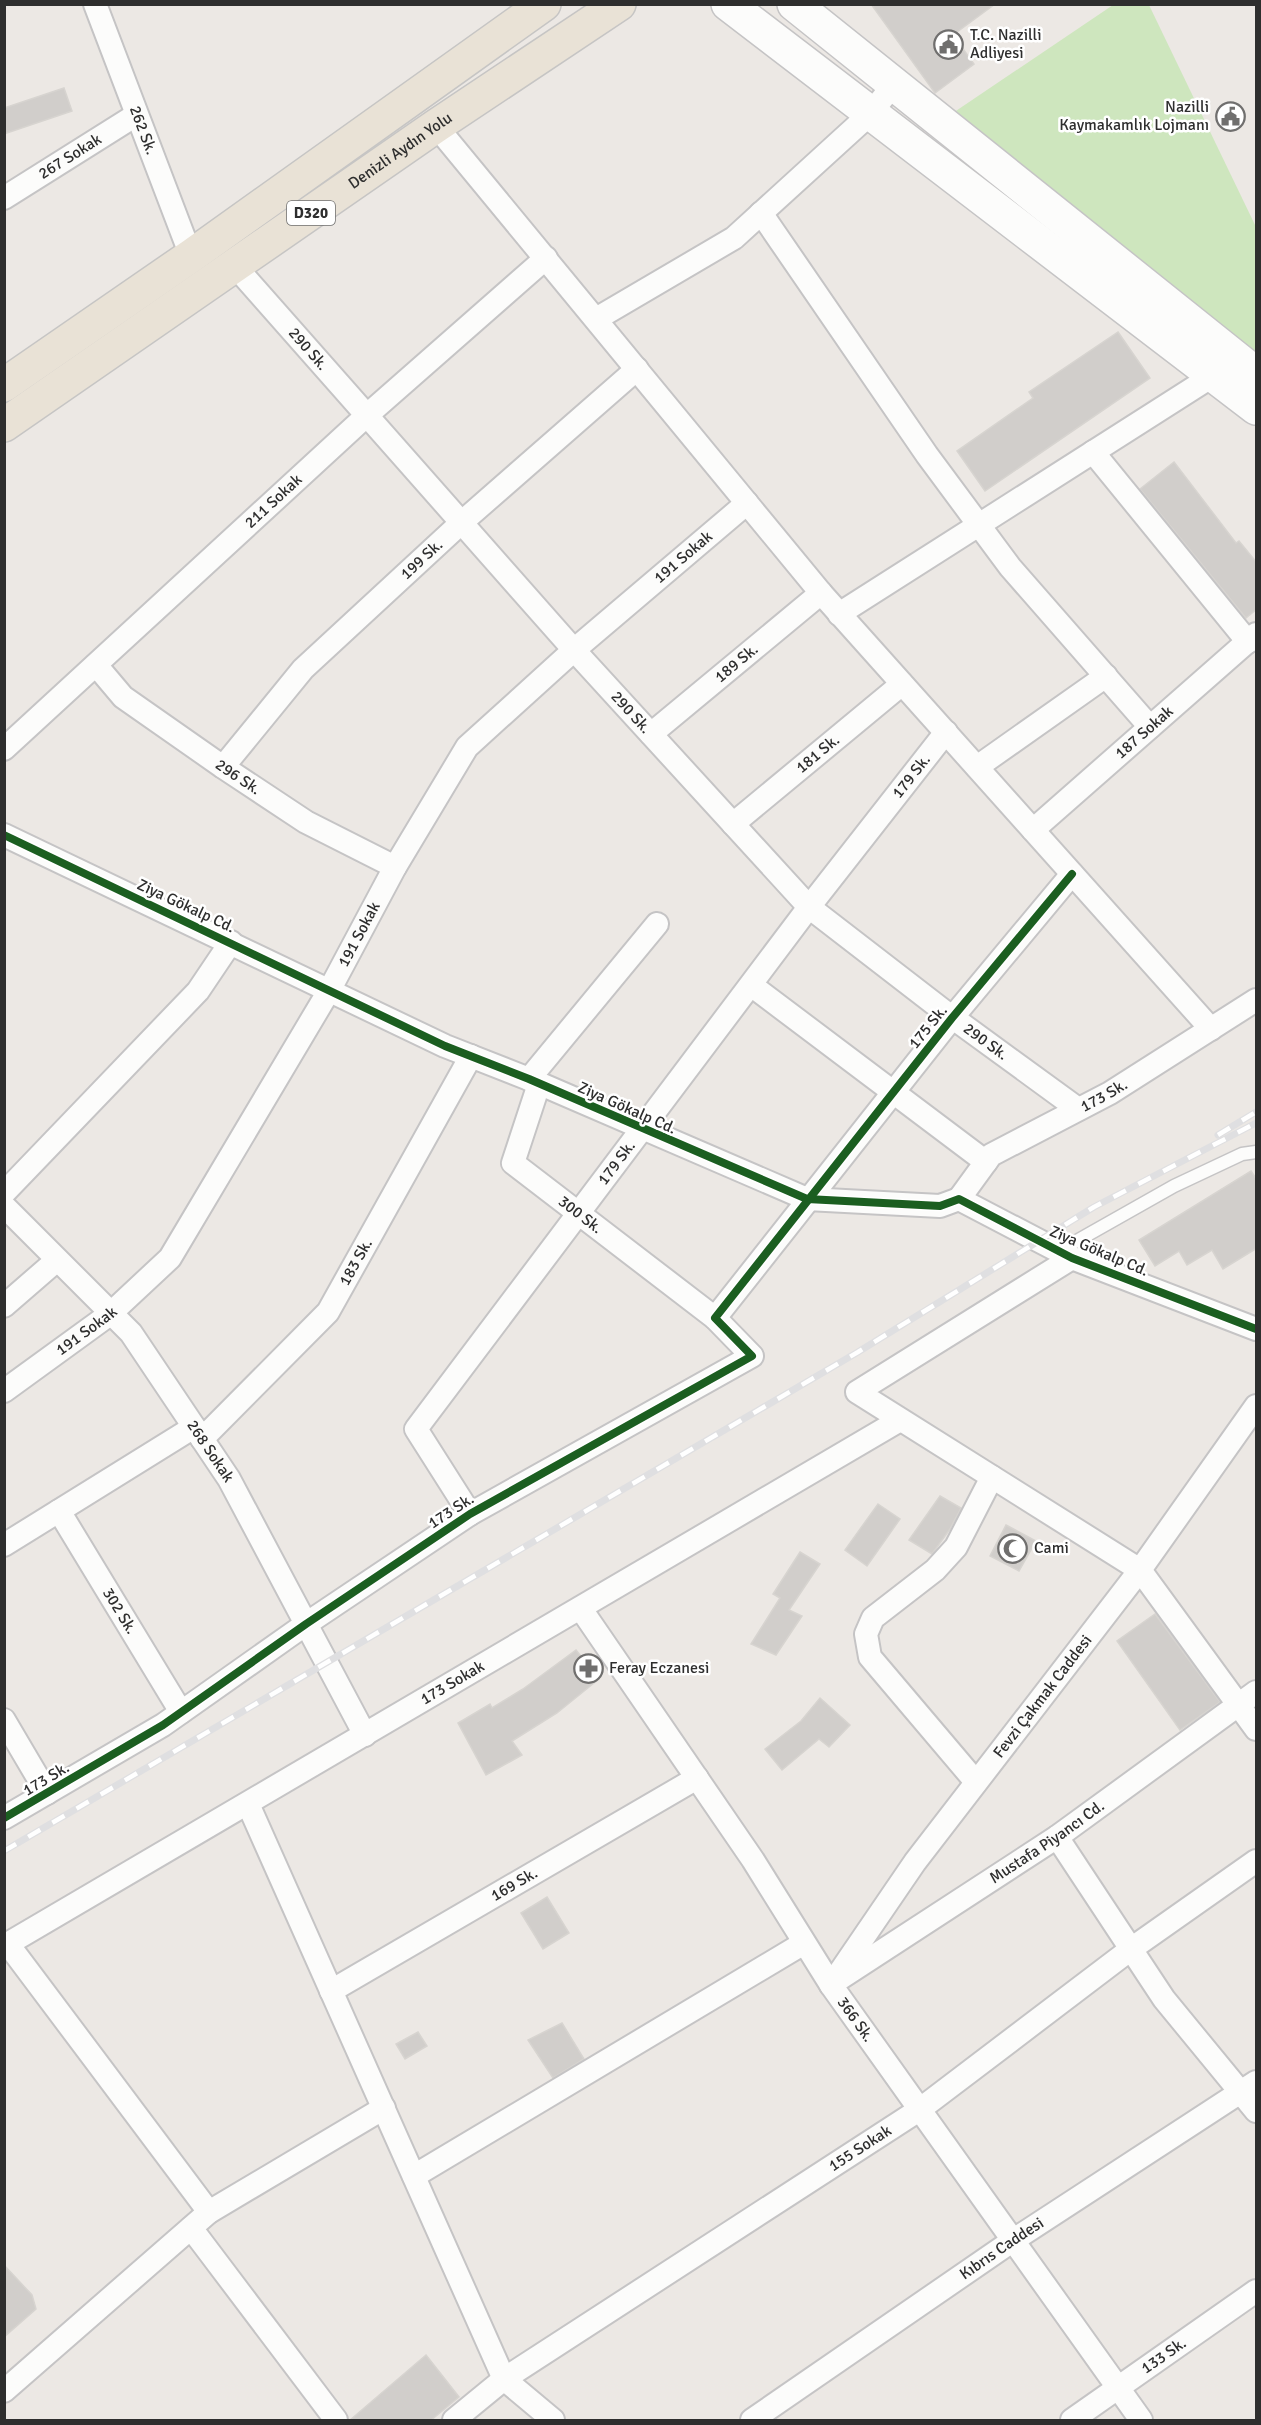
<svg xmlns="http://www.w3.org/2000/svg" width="1261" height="2425" font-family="Signika,sans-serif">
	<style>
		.green { fill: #cee6be }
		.building { fill: #d1cecb; stroke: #d7d4d0; stroke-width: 1.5 }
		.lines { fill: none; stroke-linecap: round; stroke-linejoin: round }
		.service-casing { stroke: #c5c4c5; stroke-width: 15 }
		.minor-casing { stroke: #c5c4c5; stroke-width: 26 }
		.secondary-casing { stroke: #c5c4c5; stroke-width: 36 }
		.trunk-casing { stroke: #c6c5c4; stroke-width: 36 }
		.service { stroke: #fcfcfb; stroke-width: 12 }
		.minor { stroke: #fcfcfb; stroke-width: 22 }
		.secondary { stroke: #fcfcfb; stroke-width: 33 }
		.trunk { stroke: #e9e2d6; stroke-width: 33 }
		.rail-casing { stroke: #dfdfe1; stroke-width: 7 }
		.rail { stroke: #fff; stroke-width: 4.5; stroke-dasharray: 14; stroke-linecap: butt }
		.cycleway-casing { stroke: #fff; stroke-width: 11 }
		.cycleway { stroke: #1b5e20; stroke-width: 8 }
		.labels { text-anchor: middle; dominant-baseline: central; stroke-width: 5; stroke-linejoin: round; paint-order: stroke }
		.shield { fill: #fff; stroke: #6d6d6d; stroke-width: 1.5 }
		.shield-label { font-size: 15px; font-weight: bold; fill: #2e2e2e }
		.poi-label { font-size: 16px; fill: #2e2e2e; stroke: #fff; text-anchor: start }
		.street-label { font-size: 16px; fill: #2e2e2e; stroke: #fff }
	</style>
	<rect width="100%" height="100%" fill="#ece8e4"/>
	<polygon class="green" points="1113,5 1149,5 1256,227 1256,374 941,121"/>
	<g class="building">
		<polygon points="871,4 995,4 953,35 974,64 935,93"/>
		<polygon points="64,88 72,111 4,134 4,108"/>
		<polygon points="1118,332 1150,378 985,491 957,451 1033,398 1029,392"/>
		<polygon points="1174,462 1236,543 1239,541 1257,563 1257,609 1246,618 1140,489"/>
		<polygon points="1251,1171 1257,1180 1257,1248 1223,1269 1212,1250 1187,1265 1179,1251 1155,1266 1139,1240"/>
		<polygon points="940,1496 961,1508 950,1529 932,1554 909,1540"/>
		<polygon points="878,1504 900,1519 867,1566 845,1550"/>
		<polygon points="1006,1525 1036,1541 1019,1571 990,1556"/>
		<polygon points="800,1552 820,1564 789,1610 802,1616 776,1655 751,1644 780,1598 773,1594"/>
		<polygon points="1155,1614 1220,1702 1180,1730 1117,1641"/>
		<polygon points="576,1650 599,1679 557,1713 512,1741 522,1755 486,1775 458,1723 490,1704 492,1708 523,1689"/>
		<polygon points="820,1698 850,1725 829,1747 819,1739 782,1770 765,1749 801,1721"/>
		<polygon points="547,1897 569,1933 543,1949 521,1913"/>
		<polygon points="562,2023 584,2059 553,2078 528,2040"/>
		<polygon points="418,2032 427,2046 405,2059 396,2044"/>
		<polygon points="4,2265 32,2295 36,2309 4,2337"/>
		<polygon points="426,2355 459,2397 430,2421 349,2421"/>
	</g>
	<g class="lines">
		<defs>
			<polyline id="service" points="1059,1251 1174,1186 1242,1154 1256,1152"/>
			<g id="minor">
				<path id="s1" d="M 95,4 L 191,256"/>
				<polyline points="436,126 821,593 1211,1029"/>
				<path id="s2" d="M 4,198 L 136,115"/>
				<polyline points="761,213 927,455 1010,567 1150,727"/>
				<path id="s3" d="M 234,265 L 574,650 L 809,907 L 945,1012 L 1078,1109"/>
				<polyline points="596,319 734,238 870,114 894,84"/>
				<polyline points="1093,452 1248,642"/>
				<polyline points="839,614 1214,375"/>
				<path id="s4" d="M 96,665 L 123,697 L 223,767 L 306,822 L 395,867"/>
				<path id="s5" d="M 651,734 L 821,593"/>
				<path id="s6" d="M 4,749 L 365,417 L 546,258"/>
				<path id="s7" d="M 223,767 L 303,669 L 461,523 L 637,369"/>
				<polyline points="977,767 1106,676"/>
				<path id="s8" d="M 733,824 L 902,684"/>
				<path id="s9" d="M 1033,830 L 1256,634"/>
				<polyline points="4,835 445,1046 529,1079 807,1199 940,1206 959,1199 1072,1258 1256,1329"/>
				<polyline points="751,985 986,1162"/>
				<polyline points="529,1079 657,924"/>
				<path id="s10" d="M 539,1084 L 513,1163 L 715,1318"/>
				<polyline points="4,1193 198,991 231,942"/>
				<path id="s11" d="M 959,1199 L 991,1155 L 1110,1093 L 1256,1000"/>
				<path id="s12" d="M 4,1206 L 131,1333 L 229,1479 L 365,1735"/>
				<polyline points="1072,1258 857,1392 1140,1570 1256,1729"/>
				<polyline points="4,1306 57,1260"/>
				<path id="s13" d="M 4,1391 L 110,1314 L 170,1258 L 330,989 L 395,867 L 467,747 L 574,650 L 747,503"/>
				<path id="s14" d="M 202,1439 L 328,1312 L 471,1056"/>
				<path id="s15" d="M 59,1511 L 181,1712"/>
				<path id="s16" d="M 470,1514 L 416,1429 L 809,907 L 946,732"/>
				<polyline points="4,1545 194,1427"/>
				<path id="s17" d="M 581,1609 L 753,1860 L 831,1985 L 1141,2420"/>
				<polyline points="4,1720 47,1793"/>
				<polyline points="976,1782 870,1657 866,1634 873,1618 935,1570 956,1547 992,1477"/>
				<polyline points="248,1804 504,2379 553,2420"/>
				<polyline points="4,1818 163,1725 306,1624 470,1514 752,1356 715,1318 952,1018 1072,874"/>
				<polyline points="1057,1837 1164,1999 1256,2111"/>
				<polyline points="8,1944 209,2212"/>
				<path id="s18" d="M 4,1946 L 900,1420"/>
				<path id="s19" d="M 839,1979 L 1057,1837 L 1256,1692"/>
				<path id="s20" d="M 831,1985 L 915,1862 L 1140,1570 L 1256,1406"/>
				<path id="s21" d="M 331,1991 L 697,1778"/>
				<polyline points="414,2176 804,1943"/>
				<polyline points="191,2228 336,2420"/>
				<polyline points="4,2391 209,2212 384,2108"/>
				<path id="s22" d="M 454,2420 L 504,2379 L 919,2110 L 1131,1949 L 1256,1861"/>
				<path id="s23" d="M 752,2420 L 1012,2241 L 1256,2082"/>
				<path id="s24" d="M 1072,2420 L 1256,2291"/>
			</g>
			<g id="secondary">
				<polyline points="728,4 1256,408"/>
				<polyline points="794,4 1256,374"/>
			</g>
			<g id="trunk">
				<polyline points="4,385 191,256 544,4"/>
				<path id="s25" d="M 4,425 L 436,126 L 619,4"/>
			</g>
		</defs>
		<use href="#service" class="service-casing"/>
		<use href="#minor" class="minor-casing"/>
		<use href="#secondary" class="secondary-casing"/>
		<use href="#trunk" class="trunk-casing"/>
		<use href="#service" class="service"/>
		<use href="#minor" class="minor"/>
		<use href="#secondary" class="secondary"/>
		<use href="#trunk" class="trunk"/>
		<defs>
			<g id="rail">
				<polyline points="1218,1135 1256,1112"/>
				<polyline points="4,1851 858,1352 1094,1207 1256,1123"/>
			</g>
		</defs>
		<use href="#rail" class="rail-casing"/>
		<use href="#rail" class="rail"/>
		<defs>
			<g id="cycleway">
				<polyline points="4,835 445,1046 529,1079 807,1199 940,1206 959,1199 1072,1258 1256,1329"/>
				<polyline points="4,1818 163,1725 306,1624 470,1514 752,1356 715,1318 952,1018 1072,874"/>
			</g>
		</defs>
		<use href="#cycleway" class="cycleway-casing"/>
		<use href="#cycleway" class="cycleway"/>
	</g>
	<defs>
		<symbol id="civic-ring" viewBox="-11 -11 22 22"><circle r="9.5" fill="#fff" stroke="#706f6e" stroke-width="1.5"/><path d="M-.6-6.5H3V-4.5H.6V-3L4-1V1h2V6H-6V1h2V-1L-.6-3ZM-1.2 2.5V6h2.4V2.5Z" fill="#706f6e"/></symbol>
		<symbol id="mosque-ring" viewBox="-11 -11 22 22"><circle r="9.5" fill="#fff" stroke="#706f6e" stroke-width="1.5"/><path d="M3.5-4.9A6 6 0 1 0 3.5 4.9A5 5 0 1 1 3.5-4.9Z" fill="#706f6e"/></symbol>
		<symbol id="pharmacy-ring" viewBox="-11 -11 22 22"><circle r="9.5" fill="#fff" stroke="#706f6e" stroke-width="1.5"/><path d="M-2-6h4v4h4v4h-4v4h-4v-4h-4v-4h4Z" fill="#706f6e"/></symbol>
	</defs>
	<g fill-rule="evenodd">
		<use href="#civic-ring" x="932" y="28" width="33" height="33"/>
		<use href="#civic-ring" x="1214" y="100" width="33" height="33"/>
		<use href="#mosque-ring" x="996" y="1532" width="33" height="33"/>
		<use href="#pharmacy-ring" x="572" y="1652" width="33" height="33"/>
	</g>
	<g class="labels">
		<rect class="shield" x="287" y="201" width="48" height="24" rx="4.5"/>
		<g class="shield-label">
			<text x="311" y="213">D320</text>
		</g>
		<g class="poi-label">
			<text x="970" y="35">T.C. Nazilli<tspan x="970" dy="18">Adliyesi</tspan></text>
			<text x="1209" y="107" text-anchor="end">Nazilli<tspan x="1209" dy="18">Kaymakamlık Lojmanı</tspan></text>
			<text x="1034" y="1548">Cami</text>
			<text x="609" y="1668">Feray Eczanesi</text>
		</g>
		<g class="street-label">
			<text stroke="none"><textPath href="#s1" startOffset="135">262 Sk.</textPath></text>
			<text stroke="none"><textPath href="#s25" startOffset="482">Denizli Aydın Yolu</textPath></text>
			<text stroke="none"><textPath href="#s2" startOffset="78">267 Sokak</textPath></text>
			<text stroke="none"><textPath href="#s3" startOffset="112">290 Sk.</textPath></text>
			<text stroke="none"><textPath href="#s6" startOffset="366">211 Sokak</textPath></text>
			<text stroke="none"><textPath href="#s13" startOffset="1092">191 Sokak</textPath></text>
			<text stroke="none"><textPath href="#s7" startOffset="288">199 Sk.</textPath></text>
			<text stroke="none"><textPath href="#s5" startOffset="111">189 Sk.</textPath></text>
			<text stroke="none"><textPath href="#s3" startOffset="598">290 Sk.</textPath></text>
			<text stroke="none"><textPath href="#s9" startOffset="148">187 Sokak</textPath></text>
			<text stroke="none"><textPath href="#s8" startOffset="110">181 Sk.</textPath></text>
			<text stroke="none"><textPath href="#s4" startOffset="182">296 Sk.</textPath></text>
			<text stroke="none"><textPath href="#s16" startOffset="920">179 Sk.</textPath></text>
			<text transform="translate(186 906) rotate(25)">Ziya Gökalp Cd.</text>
			<text stroke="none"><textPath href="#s13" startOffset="588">191 Sokak</textPath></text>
			<text transform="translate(928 1027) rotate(-51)">175 Sk.</text>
			<text stroke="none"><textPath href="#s3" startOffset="1084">290 Sk.</textPath></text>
			<text stroke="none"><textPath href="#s11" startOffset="182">173 Sk.</textPath></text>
			<text transform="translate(627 1108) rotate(24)">Ziya Gökalp Cd.</text>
			<text stroke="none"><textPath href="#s16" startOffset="434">179 Sk.</textPath></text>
			<text stroke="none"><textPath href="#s10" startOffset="168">300 Sk.</textPath></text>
			<text transform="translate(1099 1251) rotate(23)">Ziya Gökalp Cd.</text>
			<text stroke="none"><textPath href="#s14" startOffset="236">183 Sk.</textPath></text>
			<text stroke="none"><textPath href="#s13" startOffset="102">191 Sokak</textPath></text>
			<text stroke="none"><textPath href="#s12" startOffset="322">268 Sokak</textPath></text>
			<text transform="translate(451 1511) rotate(-33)">173 Sk.</text>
			<text stroke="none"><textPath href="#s15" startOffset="117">302 Sk.</textPath></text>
			<text stroke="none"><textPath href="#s18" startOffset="520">173 Sokak</textPath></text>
			<text stroke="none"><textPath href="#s20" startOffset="358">Fevzi Çakmak Caddesi</textPath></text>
			<text transform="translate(46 1779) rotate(-31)">173 Sk.</text>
			<text stroke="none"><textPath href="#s19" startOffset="249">Mustafa Piyancı Cd.</textPath></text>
			<text stroke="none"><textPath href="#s21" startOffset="212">169 Sk.</textPath></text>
			<text stroke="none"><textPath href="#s17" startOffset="494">366 Sk.</textPath></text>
			<text stroke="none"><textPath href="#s22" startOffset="489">155 Sokak</textPath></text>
			<text stroke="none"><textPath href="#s23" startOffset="303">Kıbrıs Caddesi</textPath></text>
			<text stroke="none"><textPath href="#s24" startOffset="112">133 Sk.</textPath></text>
		</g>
	</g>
	<rect width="1261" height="2425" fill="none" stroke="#2e2e2e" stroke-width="12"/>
</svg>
